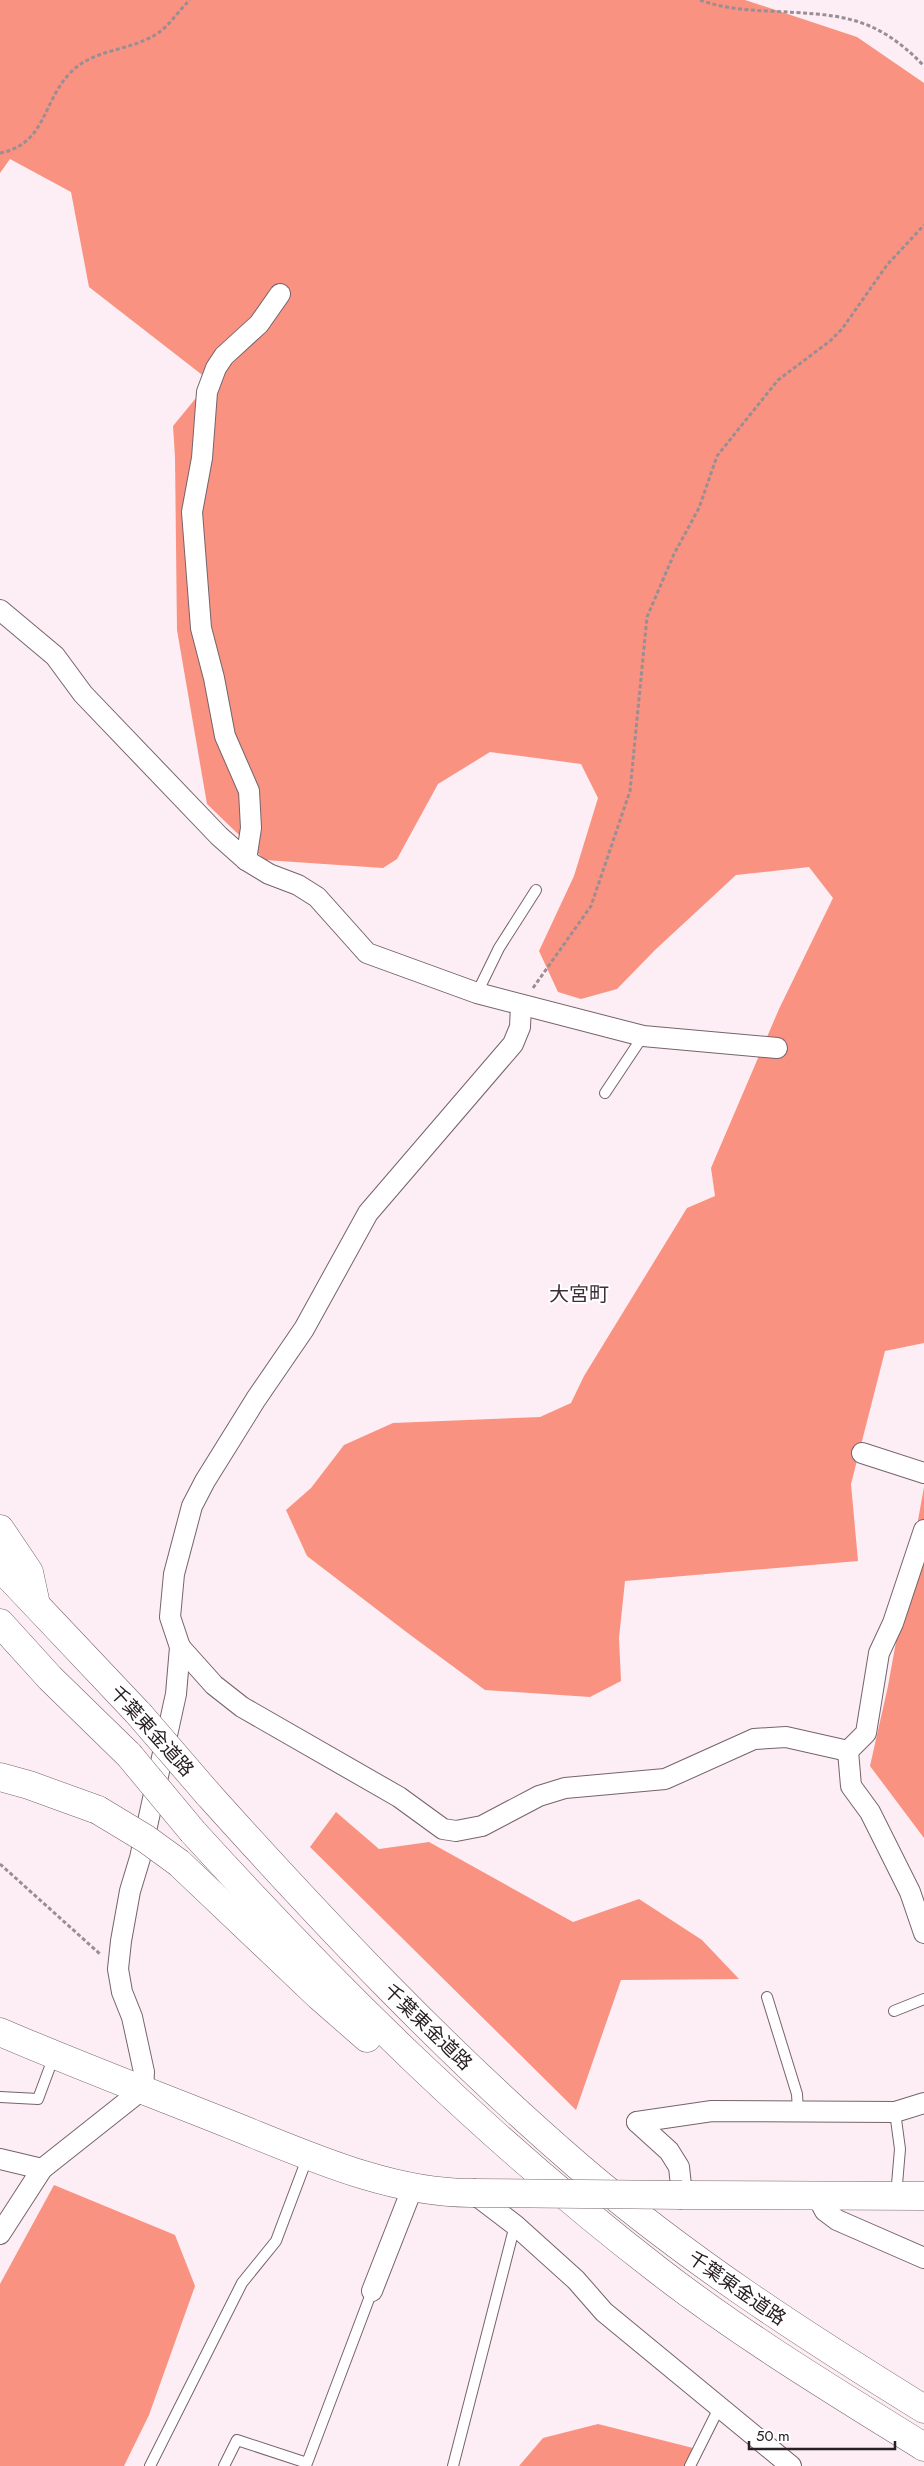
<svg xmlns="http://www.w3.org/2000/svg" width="924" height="2466" font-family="Jost,'Noto Sans JP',sans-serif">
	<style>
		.forest { fill: #f99280 }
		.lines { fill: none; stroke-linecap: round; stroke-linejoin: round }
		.lane-casing { stroke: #76636b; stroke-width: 12 }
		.street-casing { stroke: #76636b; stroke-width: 22 }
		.secondary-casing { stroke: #76636b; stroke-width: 29 }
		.highway-casing { stroke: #76636b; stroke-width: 29 }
		.path { stroke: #998e93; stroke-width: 3; stroke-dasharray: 4 2.5; stroke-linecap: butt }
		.lane { stroke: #fff; stroke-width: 10 }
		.street { stroke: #fff; stroke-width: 20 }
		.secondary { stroke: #fff; stroke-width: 28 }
		.highway { stroke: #fff; stroke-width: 28 }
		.secondary-bridge-casing { stroke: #76636b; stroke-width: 29; stroke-linecap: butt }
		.highway-bridge-casing { stroke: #76636b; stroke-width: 29; stroke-linecap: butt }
		.secondary-bridge { stroke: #fff; stroke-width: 28 }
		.highway-bridge { stroke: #fff; stroke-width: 28 }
		.labels { text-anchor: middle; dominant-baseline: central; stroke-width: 4; stroke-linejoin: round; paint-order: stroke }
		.street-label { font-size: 19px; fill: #282023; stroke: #fff }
		.neighbourhood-label { font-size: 20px; fill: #3f2e35; stroke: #fff }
	</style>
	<rect width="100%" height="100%" fill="#fceef4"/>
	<g class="forest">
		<polygon points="0,0 745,0 857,37 924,83 924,1343 885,1351 851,1484 858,1561 625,1581 619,1638 621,1681 590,1697 485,1690 409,1634 307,1556 286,1510 311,1488 344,1445 393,1423 540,1417 571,1403 584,1376 687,1208 715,1196 711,1168 779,1009 833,898 809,867 736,875 655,950 617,989 581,999 558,992 539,951 574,876 598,798 581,764 490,752 438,784 397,859 383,868 265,860 207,804 177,630 175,457 173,426 210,381 89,287 71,192 10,159 0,173"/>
		<polygon points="924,1487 924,1838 870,1766 888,1686"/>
		<polygon points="336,1812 379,1849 429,1842 573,1922 639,1899 702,1940 739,1979 621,1980 576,2110 310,1847"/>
		<polygon points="54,2185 175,2235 195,2286 149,2415 124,2466 0,2466 0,2284"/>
		<polygon points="598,2424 697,2449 690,2466 519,2466 543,2438"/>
	</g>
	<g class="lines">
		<defs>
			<g id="lane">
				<polyline points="477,993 499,948 536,890"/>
				<polyline points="605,1093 643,1036"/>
				<polyline points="767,1997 797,2094 798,2111"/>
				<polyline points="894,2011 924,1999"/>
				<polyline points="0,2097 38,2099 54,2056"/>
				<polyline points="895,2112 900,2149 896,2196"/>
				<polyline points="150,2466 242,2283 276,2241 308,2156"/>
				<polyline points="224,2466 237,2440 307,2463 372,2291"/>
				<polyline points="453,2466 515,2225"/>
				<polyline points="690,2466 720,2406"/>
			</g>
			<g id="street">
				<polyline points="0,610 55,656 83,694 219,836 246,860 269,874 298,885 317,897 367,953 477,993 643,1036 777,1048"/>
				<polyline points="246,860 251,828 249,791 225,736 214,678 201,628 192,512 202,458 207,392 216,368 224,356 259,324 280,294"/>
				<polyline points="862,1453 924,1473"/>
				<polyline points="924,1530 893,1623 879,1653 866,1733 848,1751 851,1786 870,1812 910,1892 924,1933"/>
				<polyline points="180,1647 214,1685 242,1707 399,1797 443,1829 456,1831 482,1826 539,1796 565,1788 665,1779 754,1739 786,1737 848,1751"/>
				<polyline points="637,2122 712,2111 895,2112 924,2103"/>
				<polyline points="637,2122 669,2151 679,2167 682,2195"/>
				<polyline points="0,2159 42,2169"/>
				<polyline points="473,2193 515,2225 576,2280 604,2312 791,2466"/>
				<polyline points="817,2196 825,2211 837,2220 924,2258"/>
				<polyline points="0,2234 42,2169 143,2089 144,2072 132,2017 122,1992 118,1969 121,1941 130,1891 140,1858 176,1694 180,1647 170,1617 174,1574 192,1506 205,1481 256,1399 304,1329 368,1213 513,1044 520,1027 521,1005"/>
				<polyline points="372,2291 412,2189"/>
			</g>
			<g id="secondary">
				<path d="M 0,2032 C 72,2063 146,2091 219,2120 C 298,2151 387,2194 473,2193"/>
				<polyline points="682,2195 924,2196"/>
			</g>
			<g id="highway">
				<polyline points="0,1529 29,1572 35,1600"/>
				<polyline points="0,1567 139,1714"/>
				<polyline points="0,1623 50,1678 129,1755"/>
				<polyline points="0,1777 29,1785 98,1810"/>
				<path d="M 208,1794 C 325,1924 445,2051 577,2165 C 685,2258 804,2335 924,2409"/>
				<path d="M 193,1832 C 337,1990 490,2141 659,2271 C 743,2336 834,2391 924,2447"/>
				<polyline points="179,1863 319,1996 367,2038"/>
			</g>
		</defs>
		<use href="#lane" class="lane-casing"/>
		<use href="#street" class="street-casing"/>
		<use href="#secondary" class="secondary-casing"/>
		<use href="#highway" class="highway-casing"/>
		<g class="path">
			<path d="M 700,0 C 722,8 745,10 768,11 C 837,15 873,13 924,66"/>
			<path d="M 0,153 C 47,144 42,100 72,71 C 96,48 132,51 158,33 C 170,25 179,10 190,0"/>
			<polyline points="533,988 591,906 630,791 647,617 674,554 699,508 717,456 778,380 830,341 842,329 887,265 924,225"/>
			<polyline points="0,1864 100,1954"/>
		</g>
		<use href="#lane" class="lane"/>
		<use href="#street" class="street"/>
		<use href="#secondary" class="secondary"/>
		<use href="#highway" class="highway"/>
		<defs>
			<polyline id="secondary-bridge" points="473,2193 682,2195"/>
			<g id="highway-bridge">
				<polyline points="139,1714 208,1794"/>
				<polyline points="129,1755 193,1832"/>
				<polyline points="98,1810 146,1839 179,1863"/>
			</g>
		</defs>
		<use href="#secondary-bridge" class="secondary-bridge-casing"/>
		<use href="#highway-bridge" class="highway-bridge-casing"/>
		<use href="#secondary-bridge" class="secondary-bridge"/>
		<use href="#highway-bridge" class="highway-bridge"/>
	</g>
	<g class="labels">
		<g class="street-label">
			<text transform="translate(152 1731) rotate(48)">千葉東金道路</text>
			<text transform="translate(428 2027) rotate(44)">千葉東金道路</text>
			<text transform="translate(737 2288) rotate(35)">千葉東金道路</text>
		</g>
		<g class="neighbourhood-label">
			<text x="579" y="1294">大宮町</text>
		</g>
	</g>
	<path d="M749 2441v8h146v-8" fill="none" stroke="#282023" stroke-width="2.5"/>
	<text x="756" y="2441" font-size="15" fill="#282023" stroke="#ffffff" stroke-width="4" paint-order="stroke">50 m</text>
</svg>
